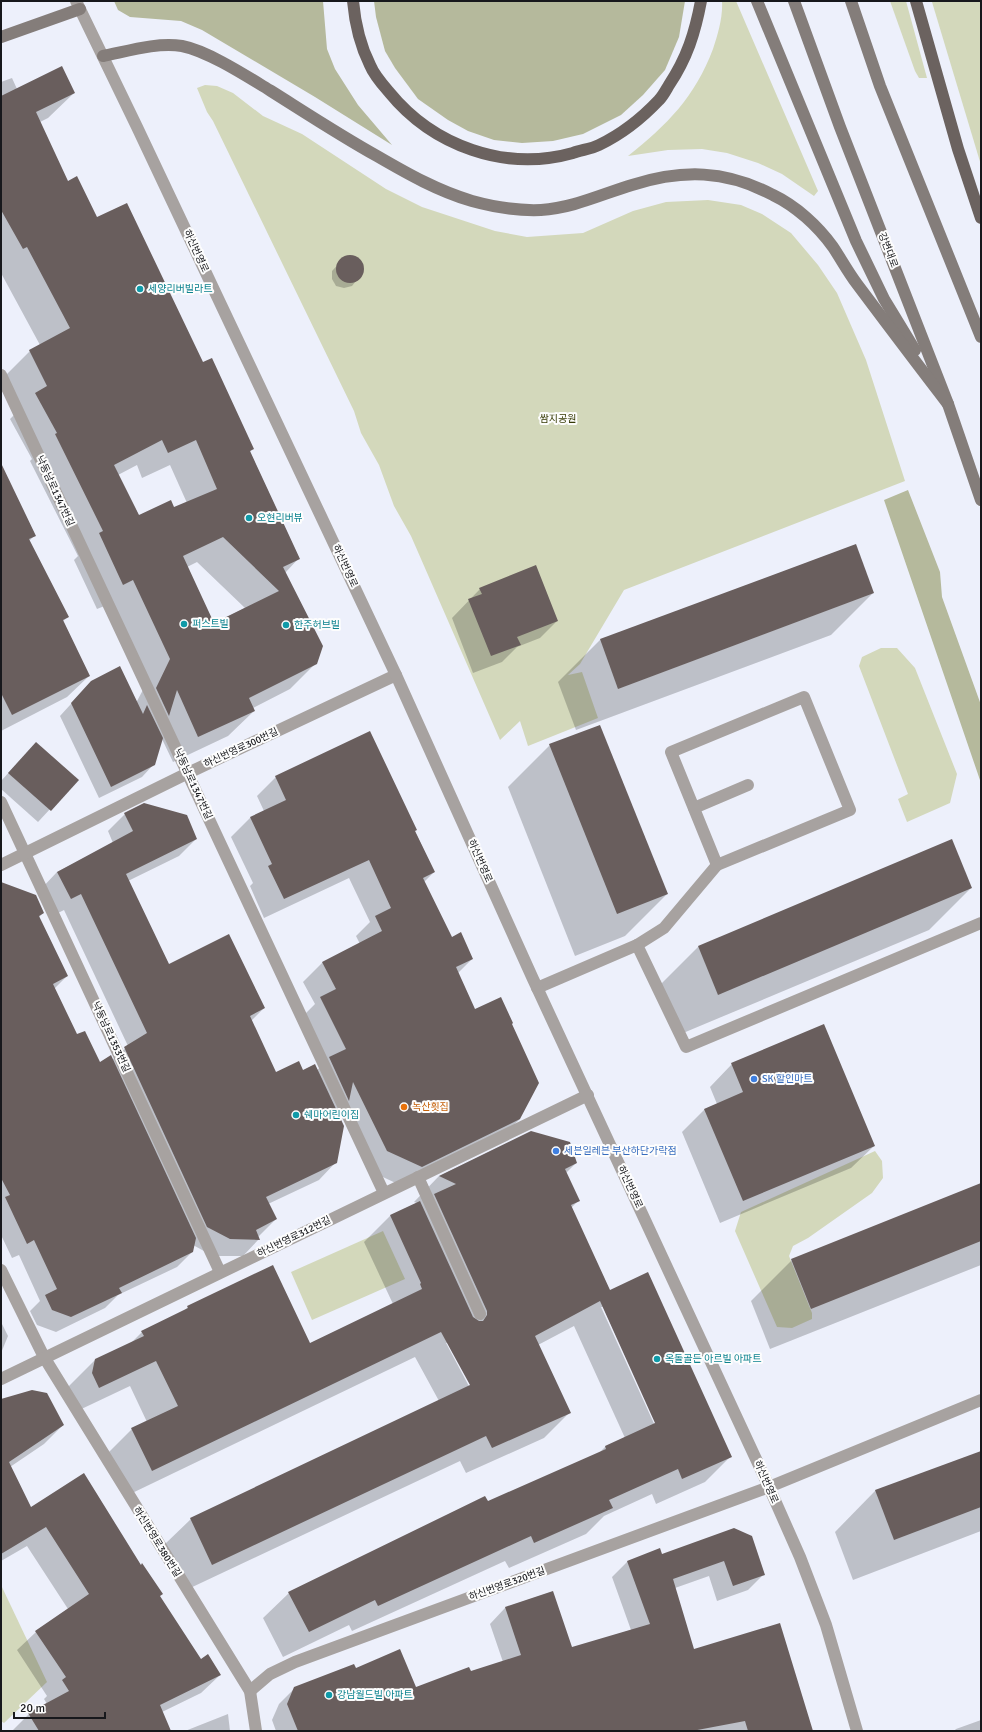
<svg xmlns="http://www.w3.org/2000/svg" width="982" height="1732" font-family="Signika,'Noto Sans KR',sans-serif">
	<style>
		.green { fill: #d3d8bb }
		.forest { fill: #b5b99c }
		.shadow { fill: #0003; fill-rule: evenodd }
		.building { fill: #695e5d; fill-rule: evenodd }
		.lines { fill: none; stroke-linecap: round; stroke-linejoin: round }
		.service { stroke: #a7a2a0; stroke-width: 12 }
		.minor { stroke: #a7a2a0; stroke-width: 12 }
		.tertiary { stroke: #a7a2a0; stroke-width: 12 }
		.secondary { stroke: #847d7a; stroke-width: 12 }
		.primary { stroke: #6b625f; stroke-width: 12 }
		.culture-dot { fill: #0f9aa8; stroke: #fdfdfd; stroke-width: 1.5 }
		.shop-dot { fill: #3f7fe0; stroke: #fdfdfd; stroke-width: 1.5 }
		.food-dot { fill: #e8710a; stroke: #fdfdfd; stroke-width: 1.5 }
		.labels { text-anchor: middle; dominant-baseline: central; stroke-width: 4; stroke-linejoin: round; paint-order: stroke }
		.street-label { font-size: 10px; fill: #17181c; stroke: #fdfdfd }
		.culture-label { font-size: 10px; fill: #0d838f; stroke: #fdfdfd; text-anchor: start }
		.park-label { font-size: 10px; fill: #363a05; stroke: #fdfdfd }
		.shop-label { font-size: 10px; fill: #366cbe; stroke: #fdfdfd; text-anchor: start }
		.food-label { font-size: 10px; fill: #c56008; stroke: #fdfdfd; text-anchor: start }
	</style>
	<rect width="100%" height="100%" fill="#edf0fb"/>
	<g class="green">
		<path d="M 722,1 L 736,1 L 818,191 L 814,196 L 782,174 L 758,163 L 727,153 L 702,149 L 668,150 L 628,156 C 667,125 695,97 713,49 C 718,34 723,17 722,1 Z"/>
		<polygon points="890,1 906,1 927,78 919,78 915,71"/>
		<polygon points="933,1 981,1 981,165 932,2"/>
		<polygon points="205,85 217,86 233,93 263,116 302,134 386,189 422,207 495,231 527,237 583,233 633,211 666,202 708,200 741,205 762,214 791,233 818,265 837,293 866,360 905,481 624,590 580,664 568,675 582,672 598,718 528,746 520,721 500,740 411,536 394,506 379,465 361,433 354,411 213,121 207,112 197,88"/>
		<polygon points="881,648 897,648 915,668 957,774 950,803 907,822 898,799 908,794 859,666 862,657"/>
		<polygon points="875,1151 882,1161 883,1178 872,1193 808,1238 793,1246 789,1256 812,1313 812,1319 792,1328 777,1327 735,1231 741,1212"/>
		<polygon points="383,1231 405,1279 312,1320 291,1272"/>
		<polygon points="1,1585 47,1682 4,1723 1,1721"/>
	</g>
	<g class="forest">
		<polygon points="114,1 323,1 327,49 335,69 358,105 392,145 315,97 202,30 181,21 130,17 118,10"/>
		<polygon points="374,1 685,1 679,37 665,70 643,95 621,115 583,134 553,141 522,143 494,140 468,131 448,120 418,99 395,68 385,51 376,17"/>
		<polygon points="908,490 940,572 942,597 981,705 981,783 884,500"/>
	</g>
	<g class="shadow">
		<path d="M 12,78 L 17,89 L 74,93 L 48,118 L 40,122 L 67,182 L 97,218 L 203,364 L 252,449 L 250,452 L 299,558 L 285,573 L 316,663 L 290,689 L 253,708 L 254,711 L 228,736 L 173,762 L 162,739 L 154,764 L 142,777 L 99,798 L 60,716 L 91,682 L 136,703 L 145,686 L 107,605 L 97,609 L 74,560 L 78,556 L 30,461 L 32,459 L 10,419 L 20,409 L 4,377 L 30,351 L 40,345 L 1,273 L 1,82 ZM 137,465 L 142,478 L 170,465 L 187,503 L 174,509 L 139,516 L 118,475 ZM 197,562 L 245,608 L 213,624 L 187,567 Z"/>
		<polygon points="352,256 360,260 363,268 363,272 352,286 344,288 336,286 332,279 332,271 344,258"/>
		<polygon points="1,466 35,535 29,541 68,617 63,621 89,676 67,697 1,731"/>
		<polygon points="855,545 873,593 831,635 576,730 558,682 600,640"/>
		<polygon points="480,589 557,621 540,638 517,647 502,662 473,673 452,618"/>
		<polygon points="550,745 667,894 625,936 575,956 508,787"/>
		<polygon points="25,755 77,780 38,822 1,789 1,781"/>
		<polygon points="276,777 415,831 434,872 424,882 451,938 472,959 458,973 474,1011 511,1024 520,1119 500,1138 402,1186 368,1170 339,1110 337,1112 336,1162 319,1180 268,1204 276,1219 258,1237 259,1239 243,1256 213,1256 193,1245 192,1252 177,1267 118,1295 105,1308 56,1332 37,1325 30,1311 40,1301 19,1255 12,1258 1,1235 1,890 43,913 38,918 67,976 54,989 77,1036 100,1063 112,1060 128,1046 64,910 54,915 41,889 57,872 113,843 108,831 125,814 196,839 179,856 128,881 169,965 264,1008 251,1021 275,1074 317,1070 325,1063 302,1017 315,1004 303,982 322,963 360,944 356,936 370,922 349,878 264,918 250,886 253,883 231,837 250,818 264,811 257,796"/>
		<polygon points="952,841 971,888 929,930 676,1036 656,989 698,947"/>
		<polygon points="732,1064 874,1146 851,1168 720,1223 682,1132 705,1109 717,1104 710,1087"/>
		<path d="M 531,1132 L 576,1163 L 566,1173 L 578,1201 L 571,1208 L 610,1291 L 731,1456 L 705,1482 L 656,1504 L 652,1494 L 604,1516 L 586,1534 L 509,1568 L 505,1561 L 352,1631 L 349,1625 L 283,1657 L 263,1618 L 289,1593 L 598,1454 L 605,1447 L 625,1438 L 574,1326 L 538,1345 L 569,1413 L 544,1438 L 466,1473 L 460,1461 L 186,1590 L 165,1544 L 191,1519 L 439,1401 L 415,1357 L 126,1496 L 106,1455 L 132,1429 L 147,1422 L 130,1386 L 73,1413 L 66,1399 L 69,1386 L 95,1360 L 130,1344 L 142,1332 L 183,1312 L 188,1307 L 309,1344 L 393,1304 L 364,1242 L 390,1216 L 417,1203 L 414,1202 L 439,1176 ZM 601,1307 L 603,1307 L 658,1427 L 656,1428 ZM 446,1343 L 448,1343 L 473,1389 L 471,1390 Z"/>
		<polygon points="981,1184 981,1265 770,1349 751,1301 792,1260"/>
		<polygon points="1,1322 8,1336 1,1353"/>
		<polygon points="1,1406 63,1425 44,1444 10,1467 30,1508 159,1597 200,1661 220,1675 201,1693 162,1712 170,1731 12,1731 29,1714 47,1704 44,1699 47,1696 17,1650 36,1632 68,1609 27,1546 1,1561"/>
		<polygon points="981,1452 981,1531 853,1580 835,1532 875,1491"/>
		<polygon points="734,1529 764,1574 748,1590 717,1601 709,1576 675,1588 693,1651 811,1731 276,1731 272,1720 279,1704 295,1688 355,1669 415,1688 503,1662 490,1624 505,1608 552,1593 571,1649 631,1630 612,1577 627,1562 662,1555"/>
		<polygon points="228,1714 230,1731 185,1731"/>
		<polygon points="981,1720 981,1731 954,1731 956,1729"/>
	</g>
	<g class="building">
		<path d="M 62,66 L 75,93 L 36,112 L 68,181 L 77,176 L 97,217 L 127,203 L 203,362 L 212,358 L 254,449 L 250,451 L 300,559 L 283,567 L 323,646 L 317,664 L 249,698 L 255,711 L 198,737 L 177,690 L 169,716 L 156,688 L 170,659 L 133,580 L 123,585 L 99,533 L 103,531 L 55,434 L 57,433 L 35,393 L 47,386 L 29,350 L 70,328 L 27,247 L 23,249 L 1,210 L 1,96 ZM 162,440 L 168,453 L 196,440 L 217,489 L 174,507 L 171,500 L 139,515 L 114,465 ZM 223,537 L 279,591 L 214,623 L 183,556 Z"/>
		<circle cx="350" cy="269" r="14"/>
		<polygon points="1,463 36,536 29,539 69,617 63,620 90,676 12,715 1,693"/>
		<polygon points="856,544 874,593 618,689 600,639"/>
		<polygon points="536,565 558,621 517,637 521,645 491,656 468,599 482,594 479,588"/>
		<polygon points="120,666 143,714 147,705 163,738 155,765 111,787 71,703 91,681"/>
		<polygon points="600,725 668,894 617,914 549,744"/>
		<polygon points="370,731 417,830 415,831 435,872 423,878 452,937 461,932 473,959 456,967 475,1009 501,997 513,1023 512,1024 539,1083 520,1119 422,1167 387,1151 353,1082 349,1101 329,1057 346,1049 320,997 336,989 322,962 382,931 375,916 391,908 369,860 284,899 268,866 272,864 250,817 286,800 275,776"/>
		<polygon points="36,742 79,780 51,811 8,773"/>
		<polygon points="144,803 187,815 197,839 126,874 169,964 229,934 265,1008 250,1016 276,1072 299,1061 303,1070 315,1064 344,1126 337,1163 266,1197 277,1219 256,1230 260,1240 230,1239 207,1227 124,1047 147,1033 81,894 71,899 57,872 133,831 124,813"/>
		<polygon points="952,839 972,888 718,995 698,946"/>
		<polygon points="1,882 36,895 44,913 39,916 68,976 53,984 77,1034 85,1031 100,1062 111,1055 196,1238 193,1252 119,1288 122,1293 71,1317 52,1310 45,1295 57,1289 34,1240 27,1244 5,1197 10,1195 1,1178"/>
		<polygon points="824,1024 875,1146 743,1201 704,1109 743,1092 731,1063"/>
		<polygon points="531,1131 570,1142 577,1163 565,1169 580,1201 571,1205 610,1290 648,1272 732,1457 682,1479 678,1469 609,1500 613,1508 534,1543 531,1536 378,1606 375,1600 309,1632 288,1592 485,1496 488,1501 606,1449 605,1446 655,1423 600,1301 535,1336 571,1413 492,1448 486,1436 212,1565 190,1518 470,1385 441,1332 152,1471 131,1428 178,1406 156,1361 99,1388 92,1373 95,1359 144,1336 141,1331 188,1308 187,1306 273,1265 310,1343 422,1289 420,1284 421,1283 390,1215 420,1201 473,1317 479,1321 483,1321 487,1315 487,1311 434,1194 456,1184 439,1176"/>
		<polygon points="981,1183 981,1241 811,1309 791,1259"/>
		<polygon points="32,1390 47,1393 64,1425 9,1462 31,1507 84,1473 141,1565 142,1563 163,1594 160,1596 201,1659 208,1654 221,1675 160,1705 171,1731 39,1731 28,1713 69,1691 62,1680 66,1677 35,1631 89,1594 46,1527 1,1554 1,1399"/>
		<polygon points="981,1451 981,1507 894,1540 875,1490"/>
		<polygon points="734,1528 752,1536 765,1575 733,1586 724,1561 673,1579 694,1649 780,1623 813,1731 748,1731 745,1721 692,1731 298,1731 287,1704 294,1687 354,1664 356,1668 400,1649 416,1687 469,1667 471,1671 521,1655 505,1607 553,1591 572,1647 650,1624 627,1561 660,1548 662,1554"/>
	</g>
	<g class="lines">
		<g class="service">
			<polyline points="1,375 384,1193"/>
			<polyline points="1,802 220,1272"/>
			<polyline points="694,808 748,785"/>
			<polyline points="1,865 188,773 396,675"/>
			<polyline points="418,1177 480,1314"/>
			<polyline points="1,1270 44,1357 250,1691 256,1731"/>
			<polyline points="1,1379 588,1095"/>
			<polyline points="250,1691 270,1674 295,1662 769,1487"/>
		</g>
		<g class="minor">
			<polygon points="804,697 850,810 717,865 671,752"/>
			<polyline points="637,945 686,1047 981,923"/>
			<polyline points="537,988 637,945 664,928 717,865"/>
			<polyline points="769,1487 981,1400"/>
		</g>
		<polyline class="tertiary" points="76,1 137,127 396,675 533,979 769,1487 800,1557 826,1625 857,1731"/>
		<g class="secondary">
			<polyline points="757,1 856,241 884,299 915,350"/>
			<polyline points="794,1 840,127 948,404 981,500"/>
			<polyline points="851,1 880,86 981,337"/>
			<polyline points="1,37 80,9"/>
			<path d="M 103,56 C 128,51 157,42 182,46 C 208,51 248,77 271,91 C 306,113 341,136 377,156 C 408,174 438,191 472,201 C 494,207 518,211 541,210 C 573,208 602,194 632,185 C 683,169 726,170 773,195 C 796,206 818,226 833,247 C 841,259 848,272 857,284 C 887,324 917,364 948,404"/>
		</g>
		<g class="primary">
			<path d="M 353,1 C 355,23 360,45 370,65 C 374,75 382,84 389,92 C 433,146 505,172 573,153 C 581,150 591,149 599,145 C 622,134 642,118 659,100 C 663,96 666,90 669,85 C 687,58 695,33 701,1"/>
			<polyline points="916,1 958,149 981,218"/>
		</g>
	</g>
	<g class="culture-dot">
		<circle cx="140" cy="289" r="4"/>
		<circle cx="249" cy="518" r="4"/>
		<circle cx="184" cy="624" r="4"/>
		<circle cx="286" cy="625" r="4"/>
		<circle cx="296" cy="1115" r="4"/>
		<circle cx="657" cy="1359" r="4"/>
		<circle cx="329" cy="1695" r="4"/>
	</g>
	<g class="shop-dot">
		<circle cx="754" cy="1079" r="4"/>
		<circle cx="556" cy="1151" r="4"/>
	</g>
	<circle class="food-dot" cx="404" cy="1107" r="4"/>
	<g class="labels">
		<g class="street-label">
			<text transform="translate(888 250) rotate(69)">강변대로</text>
			<text transform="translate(196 251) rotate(65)">하신번영로</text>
			<text transform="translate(55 491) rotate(65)">낙동남로1347번길</text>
			<text transform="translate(345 566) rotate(65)">하신번영로</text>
			<text transform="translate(241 748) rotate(-25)">하신번영로300번길</text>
			<text transform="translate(193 784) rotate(65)">낙동남로1347번길</text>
			<text transform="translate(480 861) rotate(66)">하신번영로</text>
			<text transform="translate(111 1037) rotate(65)">낙동남로1353번길</text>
			<text transform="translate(630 1187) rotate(65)">하신번영로</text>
			<text transform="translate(294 1237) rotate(-26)">하신번영로312번길</text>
			<text transform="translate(766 1482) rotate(66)">하신번영로</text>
			<text transform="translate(157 1542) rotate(58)">하신번영로380번길</text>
			<text transform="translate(507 1584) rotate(-20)">하신번영로320번길</text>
		</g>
		<g class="culture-label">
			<text x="148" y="289">세양리버빌라트</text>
			<text x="257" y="518">오현리버뷰</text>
			<text x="192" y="624">퍼스트빌</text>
			<text x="294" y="625">한주허브빌</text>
			<text x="304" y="1115">쉐마어린이집</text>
			<text x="665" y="1359">옥돌골든 아르빌 아파트</text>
			<text x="337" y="1695">강남월드빌 아파트</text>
		</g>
		<g class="park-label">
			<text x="558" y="419">쌈지공원</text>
		</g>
		<g class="shop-label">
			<text x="762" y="1079">SK 할인마트</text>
			<text x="564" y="1151">세븐일레븐 부산하단가락점</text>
		</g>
		<g class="food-label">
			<text x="412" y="1107">녹산횟집</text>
		</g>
	</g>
	<rect width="982" height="1732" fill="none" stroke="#17181c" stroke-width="4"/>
	<path d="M14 1712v6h91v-6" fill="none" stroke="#17181c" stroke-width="2"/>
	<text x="20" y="1712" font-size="12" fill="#17181c" stroke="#fdfdfd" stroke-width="3" paint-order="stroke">20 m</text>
</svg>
